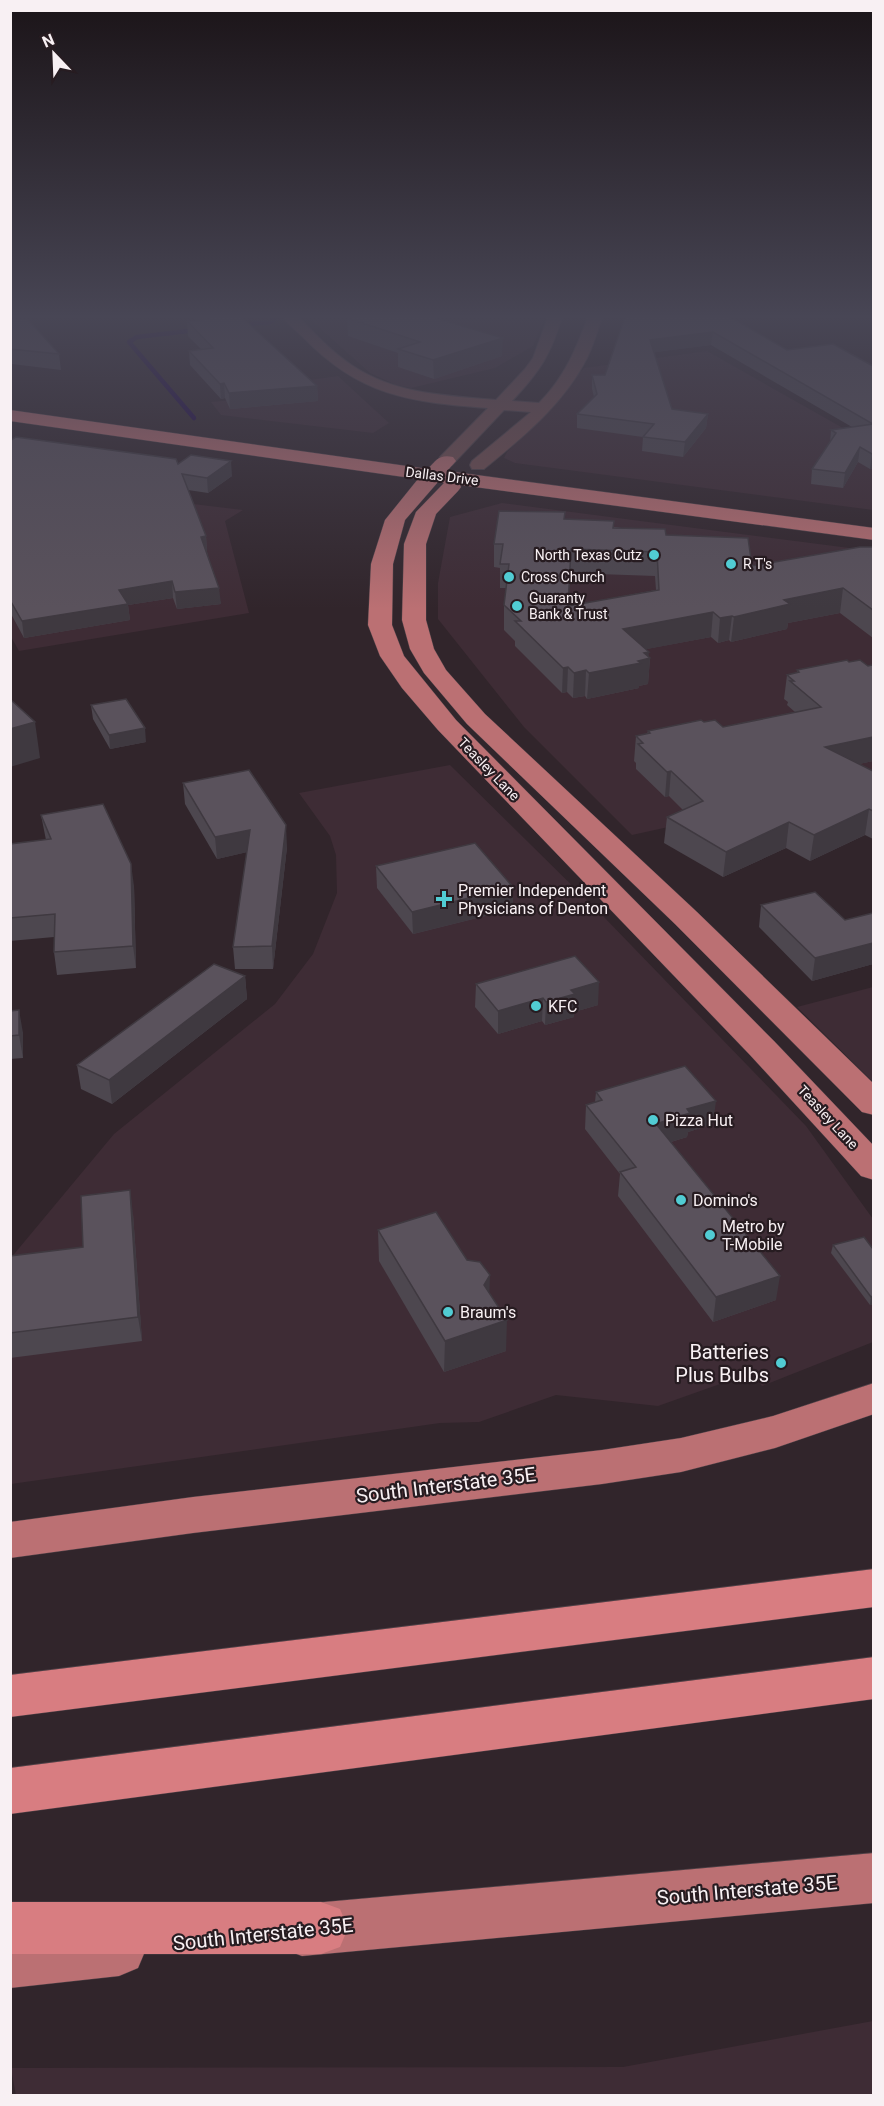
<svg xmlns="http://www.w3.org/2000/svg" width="884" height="2106" font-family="Roboto,sans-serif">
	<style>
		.built { fill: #3e2c35 }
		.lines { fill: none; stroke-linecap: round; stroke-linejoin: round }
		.stream { stroke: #1b0347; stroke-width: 4.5 }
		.minor-casing { stroke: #4d4147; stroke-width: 2 }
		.major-casing { stroke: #4d4147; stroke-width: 1 }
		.highway-casing { stroke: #4d4147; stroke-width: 1 }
		.minor { fill: #734e4f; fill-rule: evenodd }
		.major { fill: #bb7073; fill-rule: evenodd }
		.highway { fill: #d87d81; fill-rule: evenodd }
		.wall { fill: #4d474f; fill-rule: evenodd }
		.shaded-wall { fill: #3f3940 }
		.building { fill: #5a525c; stroke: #3f3940; stroke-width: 1.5; fill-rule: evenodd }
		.poi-dot { fill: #51ccd3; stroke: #271c21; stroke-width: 2 }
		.labels { text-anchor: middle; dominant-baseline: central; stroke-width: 4.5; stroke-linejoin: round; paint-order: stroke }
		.far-street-label { font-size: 14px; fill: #f8f0f3; stroke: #271c21 }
		.far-poi-label { font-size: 14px; fill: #f8f0f3; stroke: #271c21; text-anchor: start }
		.poi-label { font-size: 16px; fill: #f8f0f3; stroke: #271c21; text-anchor: start }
		.near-poi-label { font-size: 20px; fill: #f8f0f3; stroke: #271c21; text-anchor: end }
		.near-street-label { font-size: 20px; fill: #f8f0f3; stroke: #271c21 }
	</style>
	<rect width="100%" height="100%" fill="#31252b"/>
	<g class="built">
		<polygon points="304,314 541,314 543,322 533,346 495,368 411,388 396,385 370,373"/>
		<polygon points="707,351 873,445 873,510 515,463 504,458 507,452 584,368"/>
		<polygon points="338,376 389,423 373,433 221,415 211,402 294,394 289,383"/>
		<polygon points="10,482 243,510 225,521 249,613 19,651 10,635"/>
		<polygon points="502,503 873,551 873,782 632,835 524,727 438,619 438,583 450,517"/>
		<polygon points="450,765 602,915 806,1126 873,1219 873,1342 762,1386 751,1373 658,1406 556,1395 479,1422 440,1423 11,1484 10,1259 114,1134 275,1004 313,954 337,893 336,855 330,836 299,793"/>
		<polygon points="873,987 874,987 873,1082 797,1007"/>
		<polygon points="873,2021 873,2095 16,2096 11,2068 623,2067"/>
	</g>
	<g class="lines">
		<g class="stream">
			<polyline points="240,325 270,322 275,319"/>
			<polyline points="194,418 129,342 137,337 197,330"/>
		</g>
		<defs>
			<path id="minor" d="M 280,314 L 295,314 C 314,332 331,352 353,366 C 395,394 448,396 496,400 L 525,369 L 533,358 L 549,314 L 563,314 C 551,354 541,370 512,401 L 539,403 C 565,377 577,347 589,314 L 603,314 C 598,329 594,344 587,358 C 564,404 523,437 484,469 L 472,469 L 470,465 L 472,461 L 531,412 L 504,410 L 452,465 L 440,465 L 438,461 L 440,457 L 488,408 C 409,402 360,396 303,337 C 295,330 286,322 280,314 Z"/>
			<g id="major">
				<path d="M 10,410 L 428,469 C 436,460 440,454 453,457 L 456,461 L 447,471 L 874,528 L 874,540 L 460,485 L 461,487 L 458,491 L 436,514 L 426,544 L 426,620 L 434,649 L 446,670 L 485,714 L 697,912 L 874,1084 L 874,1115 L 862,1112 L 675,924 L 467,724 L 424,673 L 410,649 L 402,620 L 404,544 L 416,512 L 444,483 L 438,482 L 405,520 L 393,564 L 392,625 L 404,656 L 456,720 L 774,1041 L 874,1146 L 874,1180 L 861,1176 L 750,1055 L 438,730 L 402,688 L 380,656 L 368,625 L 371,564 L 385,520 L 418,479 L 10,421 Z"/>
				<polygon points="874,1383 874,1414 775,1448 681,1472 602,1484 193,1533 10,1558 10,1522 193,1497 602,1450 681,1438 773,1416"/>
				<polygon points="874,1853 874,1903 302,1956 283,1949 275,1930 283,1911 302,1904"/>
				<polygon points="119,1922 138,1930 146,1949 138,1968 119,1976 10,1988 10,1934"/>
			</g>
			<g id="highway">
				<polygon points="874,1569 874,1607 10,1717 10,1675"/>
				<polygon points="874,1657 874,1699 10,1814 10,1768"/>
				<polygon points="10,1902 321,1902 340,1909 348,1928 340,1947 321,1954 10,1954"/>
			</g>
		</defs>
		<use href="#minor" class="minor-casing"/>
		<use href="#major" class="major-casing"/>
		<use href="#highway" class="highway-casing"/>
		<use href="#minor" class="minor"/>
		<use href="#major" class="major"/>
		<use href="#highway" class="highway"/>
	</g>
	<g class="wall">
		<polygon points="189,314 238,314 317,386 318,401 230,409 225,398 221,399 190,365 189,351 201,349 188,336 187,321 196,320"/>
		<polygon points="725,314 787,350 873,366 873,468 870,469 858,462 843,488 811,484 812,469 830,443 831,430 852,427 711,345 654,352 672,409 708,414 706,428 683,457 642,451 643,437 577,428 577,414 594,397 592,389 592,375 605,375"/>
		<polygon points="347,318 502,356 434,379 398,367 398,353 348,336"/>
		<polygon points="10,320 59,354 61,370 12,364 10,363"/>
		<polygon points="10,441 178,464 232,476 208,493 188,490 206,536 207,552 221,604 177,609 173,598 128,605 130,620 24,638 10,612"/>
		<path d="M 564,519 L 666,535 L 752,566 L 873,547 L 873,638 L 840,613 L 788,623 L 787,629 L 731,642 L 729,640 L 718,643 L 711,637 L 646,649 L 649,657 L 650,658 L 648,684 L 639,686 L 639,688 L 587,699 L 585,696 L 573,698 L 567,692 L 562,693 L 515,646 L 515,641 L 504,630 L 504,605 L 506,588 L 500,588 L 500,568 L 494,567 L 494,544 ZM 570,573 L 655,576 L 656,590 L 568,606 Z"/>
		<polygon points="849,662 873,666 873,761 859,764 873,771 873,839 865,835 810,861 786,848 723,877 664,843 667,817 683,810 669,796 665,797 636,769 636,763 634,761 636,736 647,734 648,731 704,722 723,727 795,712 787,705 788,702 784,699 787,675 797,673 797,670"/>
		<polygon points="91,705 146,742 110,749 93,719"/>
		<polygon points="183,783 287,847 273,969 235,969 233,947 247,852 217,859 185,804"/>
		<polygon points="41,815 134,886 136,968 57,975 54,952 54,937 10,941 10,844 46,840"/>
		<polygon points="376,866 513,887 513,909 413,934 377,888"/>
		<polygon points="761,905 845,920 873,913 873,964 812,981 759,927"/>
		<polygon points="245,976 247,999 112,1104 81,1089 77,1065"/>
		<polygon points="476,984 598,1005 574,1012 574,1017 545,1025 542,1021 498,1034 475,1007"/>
		<polygon points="10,1011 23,1033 23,1058 10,1059"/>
		<polygon points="596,1092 713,1124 688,1132 687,1137 671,1142 776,1300 713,1322 618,1196 620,1174 585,1129 586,1105 595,1102"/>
		<polygon points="133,1214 142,1341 10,1358 10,1256 83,1247"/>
		<polygon points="378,1230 467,1260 506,1351 444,1372 379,1261"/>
		<polygon points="864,1237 873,1304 870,1305 831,1253 833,1245"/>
	</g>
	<g class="shaded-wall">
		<polygon points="713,332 711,345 649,353 650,340"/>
		<polygon points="503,338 502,356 434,379 433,360"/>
		<polygon points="224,383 225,398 221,399 220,384"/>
		<polygon points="317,386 318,401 230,409 229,393"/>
		<polygon points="708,414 706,428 683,457 685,442"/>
		<polygon points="860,447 858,462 843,488 845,473"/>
		<polygon points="872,454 873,454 873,468 870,469"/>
		<polygon points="231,461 232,476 208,493 207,478"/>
		<polygon points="206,536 207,552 201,537"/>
		<polygon points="172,581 173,598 128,605 130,620 24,638 22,621 119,590"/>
		<polygon points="219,588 221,604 177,609 175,592"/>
		<polygon points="843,588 840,613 788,623 787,629 731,642 734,617 784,600"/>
		<polygon points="713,612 711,637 621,654 623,629"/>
		<polygon points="732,616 729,640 718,643 720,618"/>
		<polygon points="649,652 648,659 650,658 648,684 639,686 639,688 587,699 589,673 638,661 644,653"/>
		<polygon points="568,667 567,692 562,693 563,668"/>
		<polygon points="586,670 585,696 573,698 574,673"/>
		<polygon points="35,722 40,758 10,767 10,729"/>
		<polygon points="145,728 146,742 110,749 109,735"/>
		<polygon points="873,737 873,761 822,772 825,747"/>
		<polygon points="671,771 669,796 665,797 667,772"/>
		<polygon points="869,809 865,835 810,861 814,835"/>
		<polygon points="789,822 786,848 723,877 726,852"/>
		<polygon points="286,825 287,847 273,969 272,946"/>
		<polygon points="250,830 252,851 217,859 215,837"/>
		<polygon points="131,864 134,886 136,968 133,946"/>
		<polygon points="513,887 513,909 413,934 412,912"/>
		<polygon points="873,943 873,964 812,981 815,958"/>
		<polygon points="245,976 247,999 112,1104 109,1080"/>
		<polygon points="599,982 598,1005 574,1012 574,1017 545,1025 546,1002 571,990"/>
		<polygon points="543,998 542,1021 498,1034 498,1011"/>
		<polygon points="19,1010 23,1033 23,1058 19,1035"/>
		<polygon points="716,1101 713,1124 688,1132 687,1137 654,1147 656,1124 687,1109"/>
		<polygon points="130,1190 133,1214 142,1341 138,1317"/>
		<polygon points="490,1275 489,1306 484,1285"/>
		<polygon points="780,1276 776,1300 713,1322 716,1297"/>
		<polygon points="873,1296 873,1304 870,1305 871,1297"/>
		<polygon points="507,1320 506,1351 444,1372 445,1341"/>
	</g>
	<g class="building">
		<polygon points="203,314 238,314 317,386 229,393 224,383 220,384 189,351 213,348 187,321 208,319"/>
		<polygon points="362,314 422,314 503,338 433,360 398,349 420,342 347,318"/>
		<polygon points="626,314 725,314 787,350 833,344 873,366 873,454 872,454 860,447 845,473 812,469 836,433 831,430 873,424 713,332 650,340 672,409 708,414 685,442 643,437 654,424 577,414 597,394 592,375 605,375"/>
		<polygon points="27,318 59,354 10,349 10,320"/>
		<polygon points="16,437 176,459 178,464 191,455 231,461 207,478 182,474 206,536 201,537 219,588 175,592 172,581 119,590 128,604 22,621 10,600 10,441"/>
		<path d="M 499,511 L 565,512 L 564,519 L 614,521 L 613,528 L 665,529 L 666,535 L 748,538 L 752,566 L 860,547 L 873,547 L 873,610 L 843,588 L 784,600 L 790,604 L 734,617 L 732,616 L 720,618 L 713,612 L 623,629 L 649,652 L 644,653 L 650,658 L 638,661 L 641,663 L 589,673 L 586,670 L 574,673 L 568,667 L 563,668 L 515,621 L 521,621 L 504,605 L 509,564 L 500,564 L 503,544 L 494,544 ZM 571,549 L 657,552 L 659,590 L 568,606 Z"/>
		<polygon points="847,660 849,662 860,660 868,666 872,665 873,666 873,737 825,747 873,771 873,811 869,809 814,835 789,822 726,852 667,817 703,801 671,771 667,772 638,744 643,743 636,736 650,733 648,731 701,720 704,722 715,720 723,727 821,707 790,681 794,681 787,675 799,672 797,670"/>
		<polygon points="10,699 35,722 10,729"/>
		<polygon points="126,699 145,728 109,735 91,705"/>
		<polygon points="249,770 286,825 272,946 233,947 250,830 215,837 183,783"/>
		<polygon points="103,804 131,864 133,946 54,952 55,914 10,918 10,844 51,839 41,815"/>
		<polygon points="475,843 513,887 412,912 376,866"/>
		<polygon points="815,892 845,920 873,913 873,943 815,958 761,905"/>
		<polygon points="575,956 599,982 571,990 575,994 546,1002 543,998 498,1011 476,984"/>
		<polygon points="214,964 245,976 109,1080 77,1065"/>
		<polygon points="19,1010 19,1035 10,1036 10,1011"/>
		<polygon points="685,1066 716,1101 687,1109 690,1113 656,1124 780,1276 716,1297 620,1172 636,1167 586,1105 602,1100 596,1092"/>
		<polygon points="130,1190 138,1317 10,1333 10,1256 83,1247 81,1196"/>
		<polygon points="436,1212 467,1260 480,1262 490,1275 484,1285 507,1320 445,1341 378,1230"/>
		<polygon points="864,1237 873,1249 873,1296 871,1297 833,1245"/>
	</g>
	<linearGradient id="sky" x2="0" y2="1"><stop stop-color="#1b1418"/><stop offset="0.52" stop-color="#484655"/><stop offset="1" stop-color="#484655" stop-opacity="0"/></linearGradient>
	<rect width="884" height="609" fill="url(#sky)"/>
	<g class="poi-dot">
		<circle cx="654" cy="555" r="6"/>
		<circle cx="731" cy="564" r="6"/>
		<circle cx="509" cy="577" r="6"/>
		<circle cx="517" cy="606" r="6"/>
		<path d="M441 890h6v6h6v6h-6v6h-6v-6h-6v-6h6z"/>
		<circle cx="536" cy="1006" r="6"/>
		<circle cx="653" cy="1120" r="6"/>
		<circle cx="681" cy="1200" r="6"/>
		<circle cx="710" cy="1235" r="6"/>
		<circle cx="448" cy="1312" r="6"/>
		<circle cx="781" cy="1363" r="6"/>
	</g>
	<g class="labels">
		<g class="far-street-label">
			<text transform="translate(442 476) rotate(7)">Dallas Drive</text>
			<text transform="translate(489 769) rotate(46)">Teasley Lane</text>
			<text transform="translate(828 1117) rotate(47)">Teasley Lane</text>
		</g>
		<g class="far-poi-label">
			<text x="642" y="555" text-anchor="end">North Texas Cutz</text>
			<text x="743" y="564">R T's</text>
			<text x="521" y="577">Cross Church</text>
			<text x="529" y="598">Guaranty<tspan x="529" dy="16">Bank &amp; Trust</tspan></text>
		</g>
		<g class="poi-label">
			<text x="458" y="890">Premier Independent<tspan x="458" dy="18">Physicians of Denton</tspan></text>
			<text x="548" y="1006">KFC</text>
			<text x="665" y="1120">Pizza Hut</text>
			<text x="693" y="1200">Domino's</text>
			<text x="722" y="1226">Metro by<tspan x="722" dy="18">T-Mobile</tspan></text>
			<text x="460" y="1312">Braum's</text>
		</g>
		<g class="near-poi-label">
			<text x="769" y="1352">Batteries<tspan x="769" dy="23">Plus Bulbs</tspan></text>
		</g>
		<g class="near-street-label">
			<text transform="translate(446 1485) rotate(-7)">South Interstate 35E</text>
			<text transform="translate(747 1890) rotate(-5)">South Interstate 35E</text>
			<text transform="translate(263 1934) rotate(-6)">South Interstate 35E</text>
		</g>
	</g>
	<rect width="884" height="2106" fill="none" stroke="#f8f0f3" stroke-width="24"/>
	<g transform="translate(54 54) rotate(337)" stroke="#271c21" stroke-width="4.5" paint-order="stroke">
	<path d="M0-4.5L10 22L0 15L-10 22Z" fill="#f8f0f3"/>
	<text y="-9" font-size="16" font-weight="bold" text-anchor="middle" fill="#f8f0f3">N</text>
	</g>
</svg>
